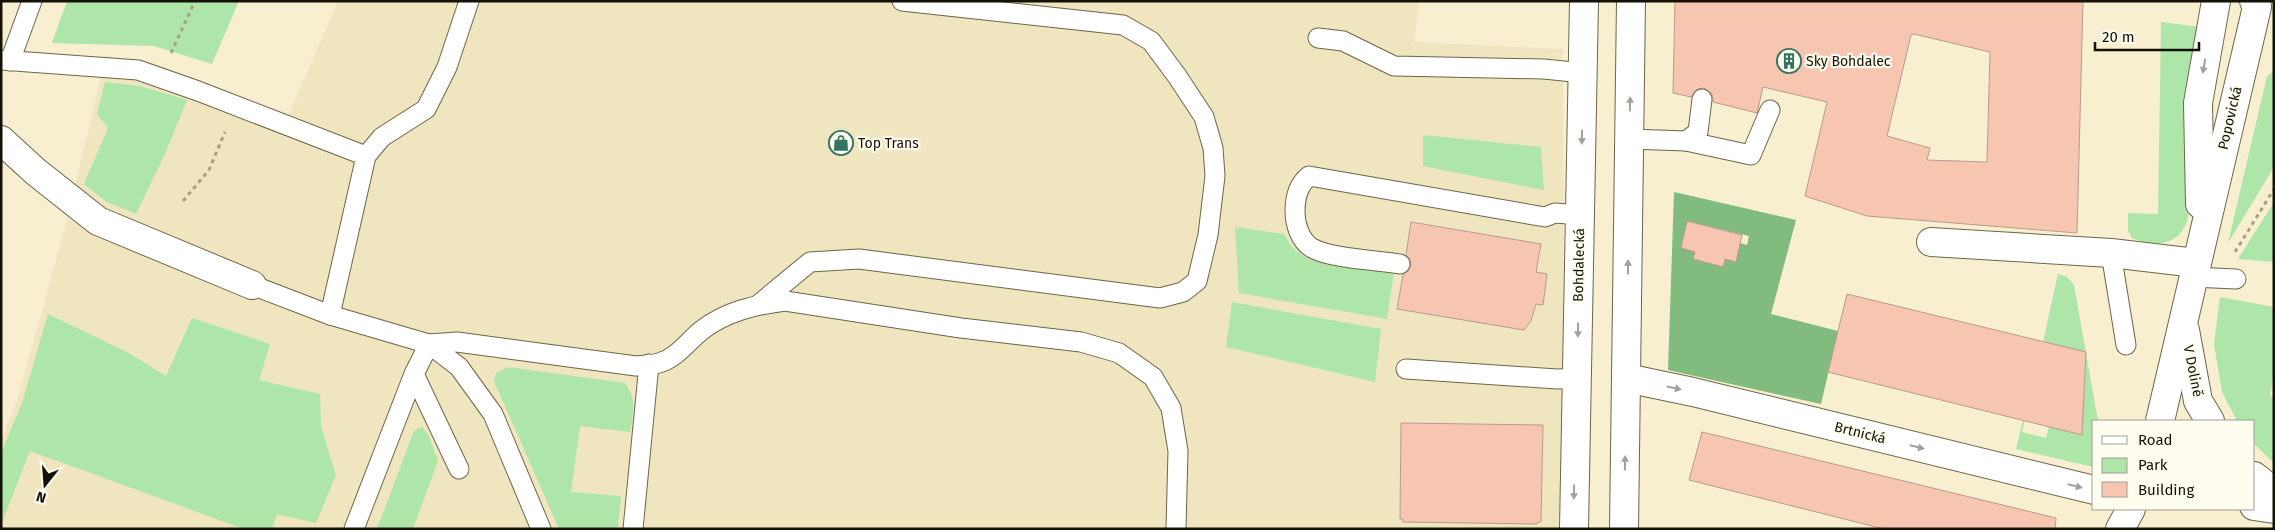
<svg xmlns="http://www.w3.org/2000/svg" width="2275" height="530" font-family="'Fira Sans',sans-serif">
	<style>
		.built { fill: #efe5bf }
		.green { fill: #aee6a9 }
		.forest { fill: #81bb7d; fill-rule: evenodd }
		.building { fill: #f7c6b0; stroke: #b89a8d; fill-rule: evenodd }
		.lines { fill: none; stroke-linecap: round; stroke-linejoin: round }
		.service-casing { stroke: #6d654a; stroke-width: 21 }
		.minor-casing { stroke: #6d654a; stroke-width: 30 }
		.secondary-casing { stroke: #6d654a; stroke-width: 30 }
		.path { stroke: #a6a088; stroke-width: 3; stroke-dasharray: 4 4; stroke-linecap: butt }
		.service { stroke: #fff; stroke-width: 19 }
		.minor { stroke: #fff; stroke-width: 28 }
		.secondary { stroke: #fff; stroke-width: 28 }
		.oneway { fill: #a1a09c }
		.labels { text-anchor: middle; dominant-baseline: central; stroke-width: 4.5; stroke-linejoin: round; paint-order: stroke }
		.poi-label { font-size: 14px; fill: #141107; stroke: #fffcf0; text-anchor: start }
		.street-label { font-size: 14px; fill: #141107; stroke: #fffcf0 }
	</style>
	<rect width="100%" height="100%" fill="#f7efd0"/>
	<polygon class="built" points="338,1 1419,1 1414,42 1563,49 1564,390 1561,529 1,529 1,440 17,401 65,227 106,56 151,62 289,114"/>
	<g class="green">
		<polygon points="67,1 239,1 212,64 154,46 52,43"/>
		<path d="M 2161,22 L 2200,27 L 2188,218 C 2181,245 2156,248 2132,238 L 2128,230 L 2128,213 L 2158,214 Z"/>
		<polygon points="2274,71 2274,167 2228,243 2267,76"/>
		<polygon points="105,82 140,86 187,100 165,154 136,214 107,202 84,184 108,128 97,114"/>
		<polygon points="1423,135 1541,147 1544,190 1423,166"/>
		<polygon points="2274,202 2274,262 2238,259"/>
		<path d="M 1235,227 L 1284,234 C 1287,238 1289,244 1292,247 C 1313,270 1365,269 1394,272 L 1387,319 L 1239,293 Z"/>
		<polygon points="2058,274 2067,277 2074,285 2098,421 2094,421 2093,467 2016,449 2023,420 2025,420 2022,432 2046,438 2049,426 2082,434 2085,352 2043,342"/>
		<polygon points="2220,297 2274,307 2274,372 2270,396 2274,397 2274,463 2254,444 2254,421 2237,421 2222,392 2214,344"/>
		<polygon points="1232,302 1381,329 1375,382 1226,347"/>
		<polygon points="48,314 129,353 166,376 192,318 270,344 259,380 320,394 321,427 336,475 316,523 277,514 272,529 244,529 30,451 1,525 1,453 22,403"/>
		<path d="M 508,367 L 625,383 C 637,399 633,413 630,432 L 580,426 L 571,492 L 621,496 L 618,529 L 559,529 L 494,381 L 496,373 Z"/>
		<polygon points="422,427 428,434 438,461 413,529 377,529 414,431"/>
	</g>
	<path class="forest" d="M 1674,192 L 1796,220 L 1771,314 L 1838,331 L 1821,404 L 1668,370 ZM 1687,221 L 1749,236 L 1747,245 L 1740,243 L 1736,261 L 1725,259 L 1723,267 L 1694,259 L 1695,252 Z"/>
	<g class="building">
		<path d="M 1675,1 L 2083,1 L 2077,233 L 1867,216 L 1805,196 L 1827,102 L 1763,87 L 1757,113 L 1713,102 L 1712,94 L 1704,88 L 1697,89 L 1691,97 L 1673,93 ZM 1914,34 L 1990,52 L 1987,162 L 1927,160 L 1930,148 L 1887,136 L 1911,35 Z"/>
		<polygon points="1687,221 1742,235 1736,262 1725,259 1723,267 1693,259 1695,252 1681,248"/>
		<polygon points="1411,222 1541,244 1536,272 1547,274 1543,305 1536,304 1531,321 1524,330 1397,309 1403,275 1408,271 1411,266 1410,259 1406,255"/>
		<polygon points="1847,294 2086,352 2082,435 1828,372"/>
		<polygon points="1401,423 1543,425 1541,522 1538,522 1537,524 1403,522 1403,519 1400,519"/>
		<polygon points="1702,432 2056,518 2055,529 1884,529 1689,480"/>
	</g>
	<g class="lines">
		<defs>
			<g id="service">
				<polyline points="1318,38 1343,41 1394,66 1544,69 1583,73"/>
				<polyline points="1,60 138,70 198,91 366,156"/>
				<polyline points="10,61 32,1"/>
				<polyline points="1629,139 1686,141 1698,132 1702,99"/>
				<polyline points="1686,141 1751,155 1770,110"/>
				<polyline points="2111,253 2126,345"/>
				<path d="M 1400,264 C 1377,260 1332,259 1312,248 C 1300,241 1295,224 1295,211 C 1295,197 1299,184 1309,176 L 1545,217 L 1555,213 L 1580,215"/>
				<polyline points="2192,277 2236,279"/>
				<polyline points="252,285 330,315 429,344 414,374 354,529"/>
				<polyline points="758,305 810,262 859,259 1160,298 1183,292 1197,281 1208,235 1215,176 1213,148 1204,117 1177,76 1151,41 1123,25 902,1"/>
				<polyline points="330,315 366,156 382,137 426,109 447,67 469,1"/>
				<path d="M 429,344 L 457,342 L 636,366 C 643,365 652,365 659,363 C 677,358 688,341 702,330 C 727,311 755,305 785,301 L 961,328 L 1081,342 L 1119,353 L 1153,377 L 1171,408 L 1178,451 L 1176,529"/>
				<polyline points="429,344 459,367 493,414 541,529"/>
				<polyline points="1406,369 1557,379 1577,378"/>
				<polyline points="414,374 459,469"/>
				<polyline points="633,529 649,364"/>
			</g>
			<g id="minor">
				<polyline points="1,140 36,172 98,221 252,285"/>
				<polyline points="2200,204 2198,103 2216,1"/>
				<polyline points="1931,242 2111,253 2196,263"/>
				<polyline points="2185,330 2198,401 2210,421"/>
				<polyline points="1626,378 1693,392 2094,490"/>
				<polyline points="2160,421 2257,7 2254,1"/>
				<polyline points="2254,476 2274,492"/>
				<polyline points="2254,506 2274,509"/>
				<polyline points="2120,529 2131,509"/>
			</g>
			<g id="secondary">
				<polyline points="1574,529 1584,1"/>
				<polyline points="1624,529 1631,1"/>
			</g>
		</defs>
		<use href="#service" class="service-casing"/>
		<use href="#minor" class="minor-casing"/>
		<use href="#secondary" class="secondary-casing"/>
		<g class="path">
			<polyline points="171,53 195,1"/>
			<polyline points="183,201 209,170 225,132"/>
			<polyline points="2235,252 2274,189"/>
		</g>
		<use href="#service" class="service"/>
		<use href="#minor" class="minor"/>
		<use href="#secondary" class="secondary"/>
	</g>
	<defs><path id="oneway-solid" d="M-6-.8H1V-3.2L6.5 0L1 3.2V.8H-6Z" transform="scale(1.25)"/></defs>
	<g class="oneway">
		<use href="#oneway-solid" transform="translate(2204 66) rotate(100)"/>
		<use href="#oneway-solid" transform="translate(1630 104) rotate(-89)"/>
		<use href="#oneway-solid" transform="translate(1582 137) rotate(91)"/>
		<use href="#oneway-solid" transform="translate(1628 267) rotate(-89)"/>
		<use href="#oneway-solid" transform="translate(1578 330) rotate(91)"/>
		<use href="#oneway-solid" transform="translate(1674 388) rotate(12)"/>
		<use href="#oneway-solid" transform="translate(1917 447) rotate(14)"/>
		<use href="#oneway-solid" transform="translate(1625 463) rotate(-89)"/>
		<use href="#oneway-solid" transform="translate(2075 486) rotate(14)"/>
		<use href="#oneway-solid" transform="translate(1574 492) rotate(91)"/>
	</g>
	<defs>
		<symbol id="building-ring" viewBox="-11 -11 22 22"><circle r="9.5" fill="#fffcf0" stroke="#337362" stroke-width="1.5"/><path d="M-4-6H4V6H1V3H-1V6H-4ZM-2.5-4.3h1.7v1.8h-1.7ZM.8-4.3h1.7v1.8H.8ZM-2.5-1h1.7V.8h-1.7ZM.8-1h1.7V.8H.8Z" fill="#337362"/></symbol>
		<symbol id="shop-ring" viewBox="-11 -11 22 22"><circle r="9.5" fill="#fffcf0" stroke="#337362" stroke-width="1.5"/><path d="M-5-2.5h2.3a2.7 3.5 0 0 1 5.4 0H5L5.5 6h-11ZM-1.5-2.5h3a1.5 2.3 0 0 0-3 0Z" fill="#337362"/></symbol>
	</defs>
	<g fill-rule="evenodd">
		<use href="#building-ring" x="1775" y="47" width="28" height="28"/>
		<use href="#shop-ring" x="827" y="129" width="28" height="28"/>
	</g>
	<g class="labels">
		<g class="poi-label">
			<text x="1806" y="61">Sky Bohdalec</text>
			<text x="858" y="143">Top Trans</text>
		</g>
		<g class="street-label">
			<text transform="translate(2230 118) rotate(-77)">Popovická</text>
			<text transform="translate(1579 265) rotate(-89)">Bohdalecká</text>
			<text transform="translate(2193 371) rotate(79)">V Dolině</text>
			<text transform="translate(1860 433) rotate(14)">Brtnická</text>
		</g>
	</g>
	<rect width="2275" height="530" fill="none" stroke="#141107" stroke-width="5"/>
	<rect x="2092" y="420" width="162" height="90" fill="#fffcf0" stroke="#a19e93"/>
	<rect x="2102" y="436" width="25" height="8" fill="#ffffff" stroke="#a19e93"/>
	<text x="2138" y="445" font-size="15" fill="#141107">Road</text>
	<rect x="2102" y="458" width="25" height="15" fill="#aee6a9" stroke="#a19e93"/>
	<text x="2138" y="470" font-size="15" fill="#141107">Park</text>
	<rect x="2102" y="482" width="25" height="15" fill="#f7c6b0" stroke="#a19e93"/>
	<text x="2138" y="495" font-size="15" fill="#141107">Building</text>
	<g transform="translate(45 485) rotate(197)" stroke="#fffcf0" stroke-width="4" paint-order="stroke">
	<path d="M0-4L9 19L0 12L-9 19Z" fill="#141107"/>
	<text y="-8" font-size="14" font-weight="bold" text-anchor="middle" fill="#141107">N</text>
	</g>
	<path d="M2095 42v8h104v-8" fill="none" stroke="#141107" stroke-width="2.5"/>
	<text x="2102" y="42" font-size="15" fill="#141107" stroke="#fffcf0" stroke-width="4" paint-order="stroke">20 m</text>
</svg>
